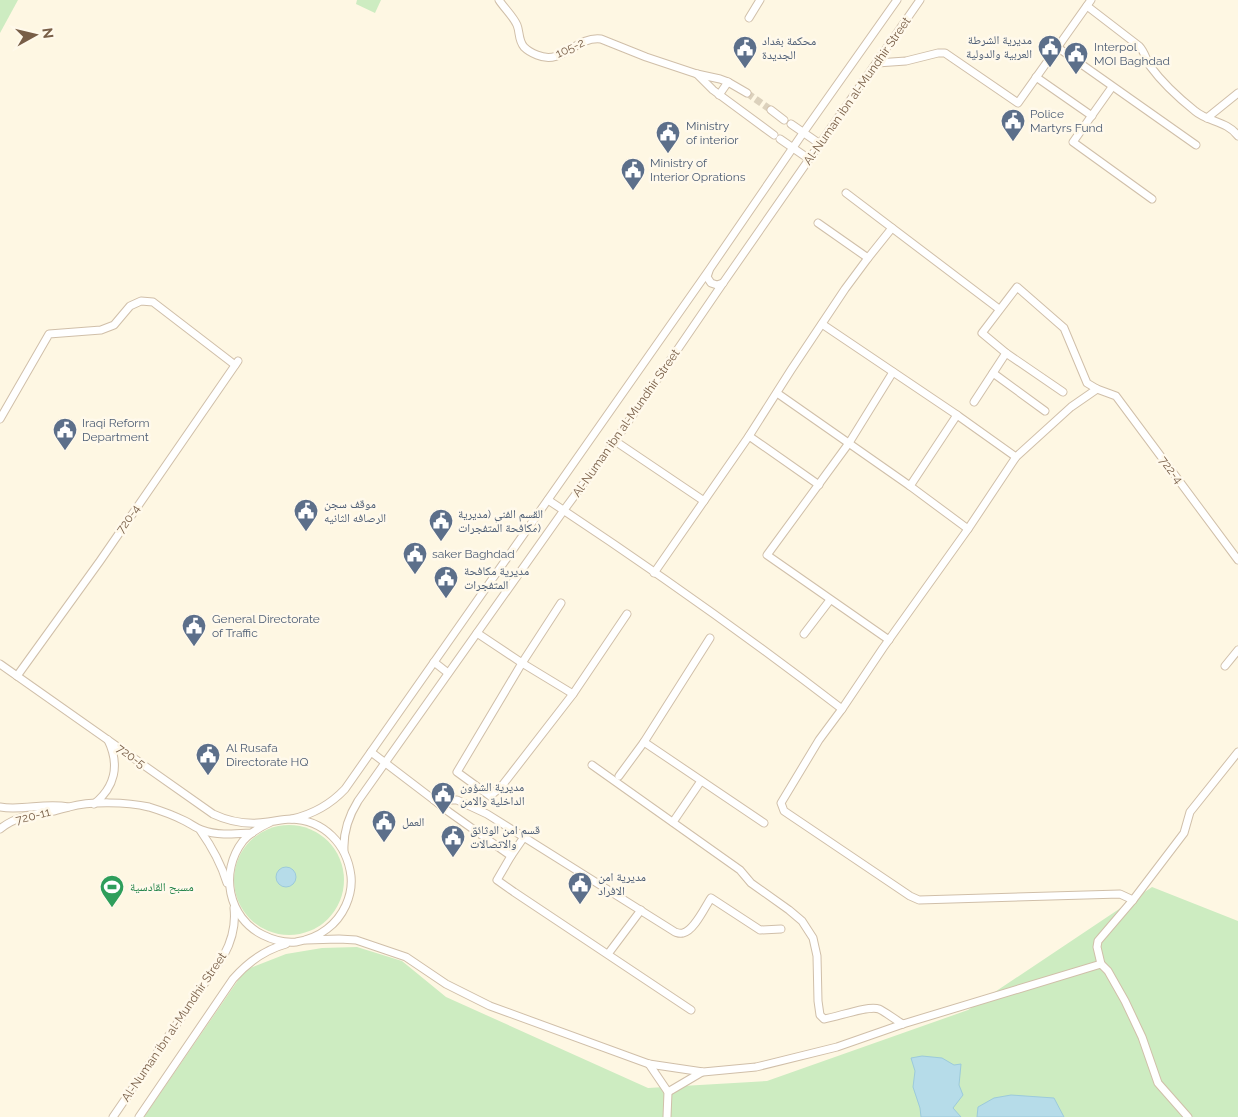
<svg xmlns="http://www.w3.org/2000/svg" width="1238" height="1117" font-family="Raleway,'Noto Naskh Arabic',sans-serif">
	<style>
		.green { fill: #cdecc1 }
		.water { fill: #b6dce9; stroke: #9ccadb }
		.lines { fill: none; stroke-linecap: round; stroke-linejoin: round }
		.minor-tunnel { stroke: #dcd1bc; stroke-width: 7; stroke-dasharray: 7 3.5; stroke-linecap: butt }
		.minor-casing { stroke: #d0bfa9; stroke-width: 9 }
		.minor { stroke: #fff; stroke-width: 7 }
		.labels { text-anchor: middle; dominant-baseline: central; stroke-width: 5; stroke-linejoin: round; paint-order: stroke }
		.service-label { font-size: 12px; fill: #4e5e75; stroke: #fff9eb; text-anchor: start }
		.street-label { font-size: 12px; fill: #785e47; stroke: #fff9eb }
		.leisure-label { font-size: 12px; fill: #27864d; stroke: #fff9eb; text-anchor: start }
	</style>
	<rect width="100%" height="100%" fill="#fef7e3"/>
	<g class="green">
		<polygon points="0,0 18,0 0,33"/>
		<polygon points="357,0 381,0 375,13 356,4"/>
		<circle cx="289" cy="880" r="55"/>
		<polygon points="1152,887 1238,921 1238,1117 144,1117 245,970 286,954 322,948 357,947 402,961 446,997 648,1088 767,1081 968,1010"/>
	</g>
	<g class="water">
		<circle cx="286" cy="877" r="10"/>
		<polygon points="922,1056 942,1058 954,1065 961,1064 959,1085 963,1095 953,1108 961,1117 921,1117 920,1108 913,1087 915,1071 911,1058"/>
		<polygon points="1011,1095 1054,1098 1064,1117 977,1117 978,1107 994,1098"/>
	</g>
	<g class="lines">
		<polyline class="minor-tunnel" points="747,93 771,110"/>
		<defs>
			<g id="minor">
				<path d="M 499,0 C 504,8 513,16 517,25 C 520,32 518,40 524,47 C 527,50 532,53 537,55 C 563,66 575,36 601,39 L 646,57 L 697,74 L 720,79 L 728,82 L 747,93"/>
				<path d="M 1087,6 L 1139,46 C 1145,52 1146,60 1150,66 C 1161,81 1180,99 1195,111 C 1208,122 1227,121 1238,136"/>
				<polyline points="749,18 760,0"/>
				<polyline points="1057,47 1196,145"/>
				<polyline points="877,63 906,61 938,53 945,53 1018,103 1091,0"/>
				<polyline points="697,74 713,90 774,135"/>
				<polyline points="1036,77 1092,116"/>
				<polyline points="1112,87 1073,142 1152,199"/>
				<polyline points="719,95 728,82"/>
				<polyline points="771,110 784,120"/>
				<polyline points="1207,118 1238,93"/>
				<polyline points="791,124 820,144"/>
				<polyline points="780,139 809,159"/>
				<polyline points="846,193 999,309"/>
				<polyline points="818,223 868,258"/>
				<polyline points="709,271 707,277 711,283 717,285 723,283"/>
				<polyline points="822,324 957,415 1016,457"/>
				<polyline points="993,373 1045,411"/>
				<polyline points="1097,389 1071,407 1016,457 968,529 883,648 842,709 819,740 781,803 784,811 910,896 919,900 1120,894 1133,900"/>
				<polyline points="1063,392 1006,353 982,333 1017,287 1064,328 1087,383 1097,389 1116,396 1238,560"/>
				<polyline points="777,393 910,486 968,529"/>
				<polyline points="974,402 1006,353"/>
				<polyline points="0,419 49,334 101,330 114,325 130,306 141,301 153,302 235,365"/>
				<polyline points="749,436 819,485"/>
				<polyline points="615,441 704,501"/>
				<polyline points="910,486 957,415"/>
				<path d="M 548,500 C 648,566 747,636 842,709"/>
				<polyline points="654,573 749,436 791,370 845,289 868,258 892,228"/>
				<polyline points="561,603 522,663 457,772 490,796 501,787 573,694 627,614"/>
				<polyline points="477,633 522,663 573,694"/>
				<polyline points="804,634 830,600"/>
				<polyline points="710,638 644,742 764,823"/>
				<polyline points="889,640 767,555 849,443 893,372"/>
				<polyline points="434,662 448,673"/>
				<path d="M 0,664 L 213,814 C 230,822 249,825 268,822 C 276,821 283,819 291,819 C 324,820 347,844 351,876 C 353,896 343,917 327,929 C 318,936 308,940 296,942 C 285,943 273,940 263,935 C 228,918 219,872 243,841 C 251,832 260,827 271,822"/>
				<polyline points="1225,666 1238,650"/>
				<polyline points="17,676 100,561 238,361"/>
				<polyline points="371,752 434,800 449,812 511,856 497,880 514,892 691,1010"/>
				<path d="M 592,765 L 740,870 L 751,883 L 789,910 L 802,921 L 813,938 L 817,956 L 818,1001 L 820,1015 L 824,1019 C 838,1017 868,1005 879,1009 C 884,1011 897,1021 903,1024"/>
				<polyline points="619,776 644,742"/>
				<path d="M 434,800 L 457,800 L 487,814 L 675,932 C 678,933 680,934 683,933 C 694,931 705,907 711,898 L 760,930 L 781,929"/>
				<path d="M 94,804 C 115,787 120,765 108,740"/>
				<path d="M 0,807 C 23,811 46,802 68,807"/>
				<path d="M 292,819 C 314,814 330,805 345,789 L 709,270 L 803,133 L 897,0"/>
				<polyline points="673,822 701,781"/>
				<path d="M 0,829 C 16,816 34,814 54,811 C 59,810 64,808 69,807 C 91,801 127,802 149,807 C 162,811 173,815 185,821 C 191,824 196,828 202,830 C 218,836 235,834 252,833"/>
				<path d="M 200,830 C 212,847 221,863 227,883"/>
				<path d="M 344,851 C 343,832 348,817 358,801 L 564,510 L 615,441 L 723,283 L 920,0"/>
				<polyline points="511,856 524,837"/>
				<polyline points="306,940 339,939 356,940 406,957 446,984 490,1006 649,1064 703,1072 756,1067 837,1047 903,1024 1101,964 1108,971 1125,1001 1142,1037 1158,1083 1188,1117"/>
				<polyline points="608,954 641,910"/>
				<polyline points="1101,964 1097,947 1098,941 1133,900 1184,833 1190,812 1238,752"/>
				<polyline points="649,1064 668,1092 667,1117"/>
				<polyline points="668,1092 702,1072"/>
				<path d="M 113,1117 L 224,955 C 232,940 236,925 234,908"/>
				<path d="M 139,1117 L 233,979 C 248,962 264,950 286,944"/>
			</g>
		</defs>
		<use href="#minor" class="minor-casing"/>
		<use href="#minor" class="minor"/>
	</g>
	<defs>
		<symbol id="civic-pin" viewBox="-11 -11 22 30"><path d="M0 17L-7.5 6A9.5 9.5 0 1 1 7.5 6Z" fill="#5c6f8a" stroke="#fff9eb"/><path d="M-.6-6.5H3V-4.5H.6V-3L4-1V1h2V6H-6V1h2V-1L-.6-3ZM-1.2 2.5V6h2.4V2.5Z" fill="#fff"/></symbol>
		<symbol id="stadium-pin" viewBox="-11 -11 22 30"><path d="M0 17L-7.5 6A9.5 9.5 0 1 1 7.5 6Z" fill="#2e9e5b" stroke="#fff9eb"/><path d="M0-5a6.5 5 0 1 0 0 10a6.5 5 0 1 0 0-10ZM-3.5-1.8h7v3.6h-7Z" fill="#fff"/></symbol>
	</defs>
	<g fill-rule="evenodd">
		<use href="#civic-pin" x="1036" y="33" width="28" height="38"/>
		<use href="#civic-pin" x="731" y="34" width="28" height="38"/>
		<use href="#civic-pin" x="1062" y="40" width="28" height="38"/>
		<use href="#civic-pin" x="999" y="107" width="28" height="38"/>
		<use href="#civic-pin" x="654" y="119" width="28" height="38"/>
		<use href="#civic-pin" x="619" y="156" width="28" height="38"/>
		<use href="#civic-pin" x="51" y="416" width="28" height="38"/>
		<use href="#civic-pin" x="292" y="497" width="28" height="38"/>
		<use href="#civic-pin" x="427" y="507" width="28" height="38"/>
		<use href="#civic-pin" x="401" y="540" width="28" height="38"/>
		<use href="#civic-pin" x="432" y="564" width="28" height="38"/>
		<use href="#civic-pin" x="180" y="612" width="28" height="38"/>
		<use href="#civic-pin" x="194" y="741" width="28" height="38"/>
		<use href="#civic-pin" x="429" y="780" width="28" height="38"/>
		<use href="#civic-pin" x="370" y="808" width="28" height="38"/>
		<use href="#civic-pin" x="439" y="823" width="28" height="38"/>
		<use href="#civic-pin" x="566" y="870" width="28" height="38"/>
		<use href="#stadium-pin" x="98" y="873" width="28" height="38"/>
	</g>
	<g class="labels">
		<g class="service-label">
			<text x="1032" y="40" text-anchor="end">مديرية الشرطة<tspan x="1032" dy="14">العربية والدولية</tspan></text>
			<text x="762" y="41">محكمة بغداد<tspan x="762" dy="14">الجديدة</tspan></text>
			<text x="1094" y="47">Interpol<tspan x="1094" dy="14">MOI Baghdad</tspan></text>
			<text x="1030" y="114">Police<tspan x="1030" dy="14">Martyrs Fund</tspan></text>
			<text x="686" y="126">Ministry<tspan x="686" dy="14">of interior</tspan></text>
			<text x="650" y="163">Ministry of<tspan x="650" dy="14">Interior Oprations</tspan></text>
			<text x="82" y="423">Iraqi Reform<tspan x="82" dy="14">Department</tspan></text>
			<text x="324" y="504">موقف سجن<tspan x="324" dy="14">الرصافه الثانيه</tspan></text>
			<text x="458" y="514">القسم الفني (مديرية<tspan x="458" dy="14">مكافحة المتفجرات)</tspan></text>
			<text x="432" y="554">saker Baghdad</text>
			<text x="464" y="571">مديرية مكافحة<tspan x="464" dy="14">المتفجرات</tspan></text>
			<text x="212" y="619">General Directorate<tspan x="212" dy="14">of Traffic</tspan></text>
			<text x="226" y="748">Al Rusafa<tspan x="226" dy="14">Directorate HQ</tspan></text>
			<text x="460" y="787">مديرية الشؤون<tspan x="460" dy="14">الداخلية والامن</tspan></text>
			<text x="402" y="822">العمل</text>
			<text x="470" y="830">قسم امن الوثائق<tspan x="470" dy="14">والاتصالات</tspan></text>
			<text x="598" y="877">مديرية امن<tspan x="598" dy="14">الافراد</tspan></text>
		</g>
		<g class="street-label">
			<text transform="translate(570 48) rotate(-25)">105-2</text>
			<text transform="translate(857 91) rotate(-55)">Al-Numan ibn al-Mundhir Street</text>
			<text transform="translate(626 423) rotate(-55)">Al-Numan ibn al-Mundhir Street</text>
			<text transform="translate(1171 470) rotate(53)">722-4</text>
			<text transform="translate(128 519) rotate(-55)">720-4</text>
			<text transform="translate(131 756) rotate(36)">720-5</text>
			<text transform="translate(33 816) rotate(-14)">720-11</text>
			<text transform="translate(174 1027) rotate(-56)">Al-Numan ibn al-Mundhir Street</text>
		</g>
		<g class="leisure-label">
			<text x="130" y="887">مسبح القادسية</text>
		</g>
	</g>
	<g transform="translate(35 35) rotate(82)" stroke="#fff9eb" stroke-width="4" paint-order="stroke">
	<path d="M0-4L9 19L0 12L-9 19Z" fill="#785e47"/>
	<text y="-8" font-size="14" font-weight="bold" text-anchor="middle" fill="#785e47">N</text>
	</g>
</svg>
